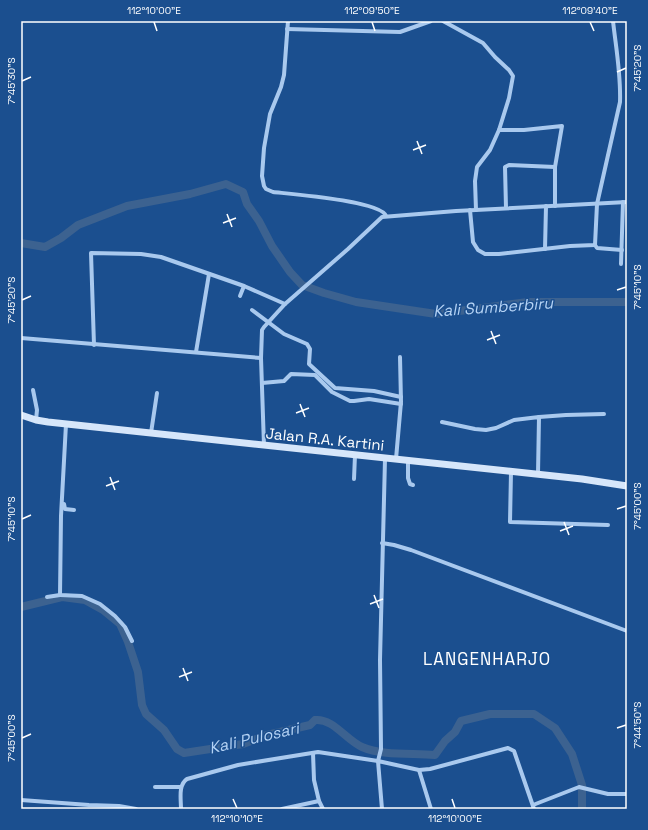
<svg xmlns="http://www.w3.org/2000/svg" width="648" height="830" font-family="'Space Grotesk',sans-serif">
	<style>
		.lines { fill: none; stroke-linecap: round; stroke-linejoin: round }
		.river { stroke: #3c6290; stroke-width: 8 }
		.minor { stroke: #a9c9ee; stroke-width: 4 }
		.secondary { stroke: #d6e6fa; stroke-width: 7 }
		.ticks { fill: none; stroke: #fff; stroke-width: 1.5 }
		.labels { text-anchor: middle; dominant-baseline: central; stroke-width: 3; stroke-linejoin: round; paint-order: stroke }
		.street-label { font-size: 15px; fill: #fff; stroke: #1b4f8f }
		.water-label { font-size: 16px; font-style: italic; fill: #b5d3f5; stroke: #1b4f8f }
		.quarter-label { font-size: 17px; letter-spacing: 1px; fill: #fff; stroke: #1b4f8f }
		.neatline { fill: none; stroke: #fff; stroke-width: 1.5 }
		.ticks-label { font-size: 10px; text-anchor: middle; fill: #fff }
	</style>
	<rect width="100%" height="100%" fill="#1b4f8f"/>
	<g class="lines">
		<g class="river">
			<polyline points="21,243 45,247 61,238 78,225 127,206 190,194 226,184 243,192 247,204 259,221 272,246 290,272 302,285 324,293 356,302 436,314 528,302 627,302"/>
			<path d="M 21,607 L 62,597 L 85,600 L 103,610 L 120,624 L 128,642 L 138,672 L 142,705 L 146,714 L 164,730 L 177,749 L 184,753 L 243,744 L 267,735 L 310,725 L 315,720 C 333,718 346,740 362,747 C 382,756 412,753 435,755 L 445,741 L 455,732 L 461,721 L 490,714 L 534,714 L 555,728 L 572,754 L 582,785 L 582,809"/>
		</g>
		<g class="minor">
			<path d="M 288,21 L 284,75 L 281,87 L 270,114 L 264,148 L 262,176 L 264,186 L 266,189 L 273,192 C 291,194 381,201 386,216"/>
			<polyline points="443,21 483,43 495,57 509,70 513,76 509,98 499,130 490,150 477,167 475,181 476,210"/>
			<polyline points="287,29 400,32 431,21"/>
			<polyline points="499,130 524,130 562,126 555,167 555,206"/>
			<polyline points="506,208 505,167 509,165 555,167"/>
			<path d="M 470,210 L 473,242 L 478,250 L 485,254 L 499,254 L 570,246 L 595,245 L 597,204 L 620,102 C 621,74 616,48 613,21"/>
			<polyline points="595,245 597,248 622,250"/>
			<polyline points="545,249 546,206"/>
			<polyline points="621,264 623,202"/>
			<polyline points="240,296 244,286"/>
			<polyline points="252,310 284,334 307,344 310,349 309,364 335,388 374,391 401,397"/>
			<polyline points="21,338 261,358"/>
			<polyline points="94,345 91,253 141,254 161,257 244,286 285,304"/>
			<polyline points="196,352 209,274"/>
			<polyline points="262,383 284,381 291,374 315,375 332,392 350,401 354,401 369,399 401,404"/>
			<polyline points="33,390 37,410 36,420"/>
			<polyline points="539,417 566,415 604,414"/>
			<polyline points="442,422 475,429 486,430 496,428 514,420 539,417 538,474"/>
			<polyline points="66,424 61,516 60,595 82,596 100,604 115,616 125,627 132,641"/>
			<polyline points="151,433 157,393"/>
			<polyline points="264,446 261,358 262,330 264,327 285,304 348,249 382,217 456,211 627,202"/>
			<polyline points="396,459 401,402 400,357"/>
			<polyline points="408,461 408,478 410,484 413,485"/>
			<polyline points="511,472 510,522 608,525"/>
			<polyline points="354,479 355,455"/>
			<polyline points="64,504 65,509 74,510"/>
			<polyline points="382,543 394,545 411,550 627,631"/>
			<polyline points="47,597 60,595"/>
			<polyline points="313,753 314,780 319,801"/>
			<polyline points="419,770 431,809"/>
			<polyline points="155,787 181,787"/>
			<polyline points="21,800 89,805 119,806 136,809"/>
			<polyline points="533,805 579,787 608,794 627,794"/>
			<path d="M 181,809 C 181,799 178,785 187,779 L 238,765 L 318,752 L 378,761 L 381,749 L 380,660 L 385,459"/>
			<polyline points="282,809 319,801 323,809"/>
			<polyline points="382,809 378,761 419,770 430,769 508,748 514,751 534,809"/>
		</g>
		<polyline class="secondary" points="21,415 36,420 48,422 582,479 627,486"/>
	</g>
	<path class="ticks" d="M 154,22 L 157,31M 372,22 L 375,31M 590,22 L 594,31M 617,72 L 626,68M 22,81 L 31,77M 417,141 L 422,154M 413,150 L 426,145M 227,214 L 232,227M 223,223 L 236,218M 617,290 L 626,287M 22,300 L 31,296M 491,331 L 496,344M 487,340 L 500,335M 300,404 L 305,417M 296,413 L 309,408M 110,477 L 115,490M 106,486 L 119,481M 617,509 L 626,506M 22,519 L 31,515M 564,522 L 569,535M 560,531 L 573,526M 374,595 L 379,608M 370,604 L 383,599M 183,668 L 188,681M 179,677 L 192,672M 617,728 L 626,725M 22,738 L 31,734M 233,799 L 237,808M 452,799 L 455,808"/>
	<g class="labels">
		<g class="street-label">
			<text transform="translate(325 439) rotate(6)">Jalan R.A. Kartini</text>
		</g>
		<g class="water-label">
			<text transform="translate(493 307) rotate(-4)">Kali Sumberbiru</text>
			<text transform="translate(254 738) rotate(-13)">Kali Pulosari</text>
		</g>
		<g class="quarter-label">
			<text x="487" y="659">LANGENHARJO</text>
		</g>
	</g>
	<rect width="648" height="830" fill="none" stroke="#1b4f8f" stroke-width="44"/>
	<rect x="22" y="22" width="604" height="786" class="neatline"/>
	<g class="ticks-label">
		<text x="154" y="14">112°10'00"E</text>
		<text x="372" y="14">112°09'50"E</text>
		<text x="590" y="14">112°09'40"E</text>
		<text transform="translate(637 68) rotate(-90)" y="4">7°45'20"S</text>
		<text transform="translate(11 81) rotate(-90)" y="4">7°45'30"S</text>
		<text transform="translate(637 287) rotate(-90)" y="4">7°45'10"S</text>
		<text transform="translate(11 300) rotate(-90)" y="4">7°45'20"S</text>
		<text transform="translate(637 506) rotate(-90)" y="4">7°45'00"S</text>
		<text transform="translate(11 519) rotate(-90)" y="4">7°45'10"S</text>
		<text transform="translate(637 725) rotate(-90)" y="4">7°44'50"S</text>
		<text transform="translate(11 738) rotate(-90)" y="4">7°45'00"S</text>
		<text x="237" y="822">112°10'10"E</text>
		<text x="455" y="822">112°10'00"E</text>
	</g>
</svg>
